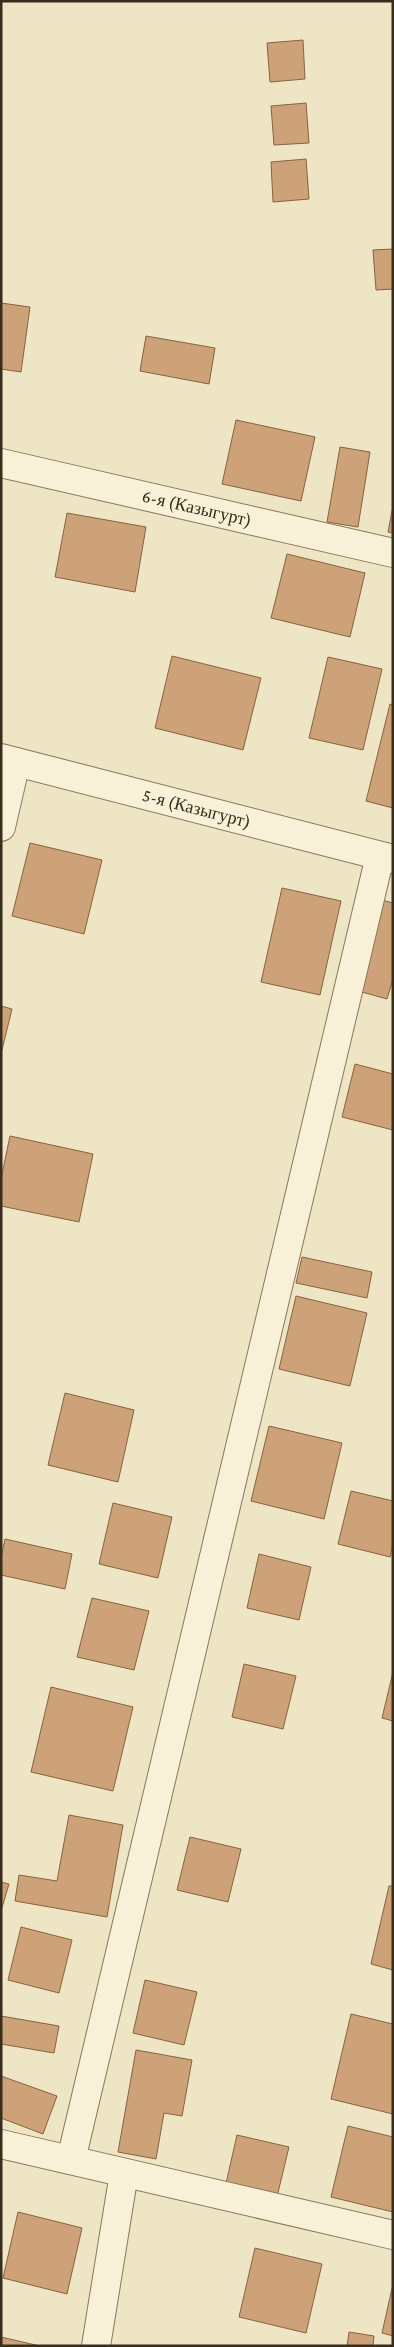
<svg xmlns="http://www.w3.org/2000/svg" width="394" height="2347" font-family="'Crimson Pro',serif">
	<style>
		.building { fill: #cda279; stroke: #886240 }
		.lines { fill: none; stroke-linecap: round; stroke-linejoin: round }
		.minor-casing { stroke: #89775a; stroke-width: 30 }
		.minor { stroke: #f9f1d7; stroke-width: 28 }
		.labels { text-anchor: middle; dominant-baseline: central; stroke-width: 4; stroke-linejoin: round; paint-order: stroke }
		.street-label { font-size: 18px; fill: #392d1e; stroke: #f6eed3 }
	</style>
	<rect width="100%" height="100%" fill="#eee5c4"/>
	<g class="building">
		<polygon points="303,40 305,79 270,82 267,43"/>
		<polygon points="306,103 309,143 274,145 271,106"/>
		<polygon points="306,159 309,199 273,202 271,162"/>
		<polygon points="393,249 393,289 376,290 373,250"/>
		<polygon points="1,303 30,307 21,372 1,369"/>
		<polygon points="146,336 215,348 209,384 140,371"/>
		<polygon points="236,420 315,437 301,501 222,484"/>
		<polygon points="340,447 370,452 358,527 327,522"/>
		<polygon points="393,506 393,533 388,532"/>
		<polygon points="67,513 146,527 135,592 55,577"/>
		<polygon points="287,554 365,573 350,637 271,618"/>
		<polygon points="172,656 261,678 243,750 155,728"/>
		<polygon points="328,657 382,669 363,750 309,738"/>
		<polygon points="390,704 393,705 393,808 366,801"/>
		<polygon points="30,843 102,860 84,934 12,916"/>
		<polygon points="282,888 341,901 320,995 261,982"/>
		<polygon points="382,900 393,903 393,979 387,999 358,991"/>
		<polygon points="1,1006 12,1009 1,1054"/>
		<polygon points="355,1064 393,1074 393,1130 342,1117"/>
		<polygon points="10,1136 93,1154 79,1222 1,1206 1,1179"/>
		<polygon points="302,1257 372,1272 367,1298 296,1283"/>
		<polygon points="296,1296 367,1313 350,1386 279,1369"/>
		<polygon points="65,1393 134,1410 118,1482 48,1465"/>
		<polygon points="269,1426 342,1443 324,1519 251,1501"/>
		<polygon points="351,1491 393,1501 393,1544 390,1557 338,1544"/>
		<polygon points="113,1503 172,1517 158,1578 99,1564"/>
		<polygon points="5,1539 72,1554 65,1589 1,1575 1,1558"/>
		<polygon points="259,1554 311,1567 299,1620 247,1608"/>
		<polygon points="92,1598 149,1611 134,1670 77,1657"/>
		<polygon points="244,1664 296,1676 283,1729 232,1717"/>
		<polygon points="393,1672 393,1721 382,1718"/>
		<polygon points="51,1687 133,1707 113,1791 31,1772"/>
		<polygon points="69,1815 123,1825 107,1917 15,1901 19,1875 57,1881"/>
		<polygon points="190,1837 241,1849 228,1902 177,1890"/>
		<polygon points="1,1882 9,1884 1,1911"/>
		<polygon points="389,1886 393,1886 393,1970 371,1964"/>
		<polygon points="21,1927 72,1940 59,1993 8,1980"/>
		<polygon points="145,1980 197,1992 184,2045 133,2033"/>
		<polygon points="351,2014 393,2024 393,2114 331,2099"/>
		<polygon points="1,2016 59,2026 54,2053 1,2044"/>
		<polygon points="136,2050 192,2060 182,2116 164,2113 156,2159 118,2152"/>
		<polygon points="1,2076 57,2096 43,2134 1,2118"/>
		<polygon points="348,2126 393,2137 393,2212 331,2197"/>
		<polygon points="237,2135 289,2147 276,2201 225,2188"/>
		<polygon points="18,2212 82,2228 67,2294 3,2278"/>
		<polygon points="255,2248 322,2264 306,2333 239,2317"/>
		<polygon points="393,2284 393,2336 382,2333"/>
		<polygon points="349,2332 374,2336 373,2346 347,2346"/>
		<polygon points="1,2337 40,2346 1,2346"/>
	</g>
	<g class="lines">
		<defs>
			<g id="minor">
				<path id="s1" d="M 1,463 L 393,553"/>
				<path id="s2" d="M 1,758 L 393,859"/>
				<polyline points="1,827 16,762"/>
				<polyline points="1,2144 393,2235"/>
				<polyline points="71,2160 380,856"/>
				<polyline points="96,2346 124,2173"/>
			</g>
		</defs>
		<use href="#minor" class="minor-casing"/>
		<use href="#minor" class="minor"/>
	</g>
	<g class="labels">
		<g class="street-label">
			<text stroke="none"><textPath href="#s1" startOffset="201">6-я (Казыгурт)</textPath></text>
			<text stroke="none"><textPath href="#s2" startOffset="202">5-я (Казыгурт)</textPath></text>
		</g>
	</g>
	<rect width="394" height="2347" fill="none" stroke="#392d1e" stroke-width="5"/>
</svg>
